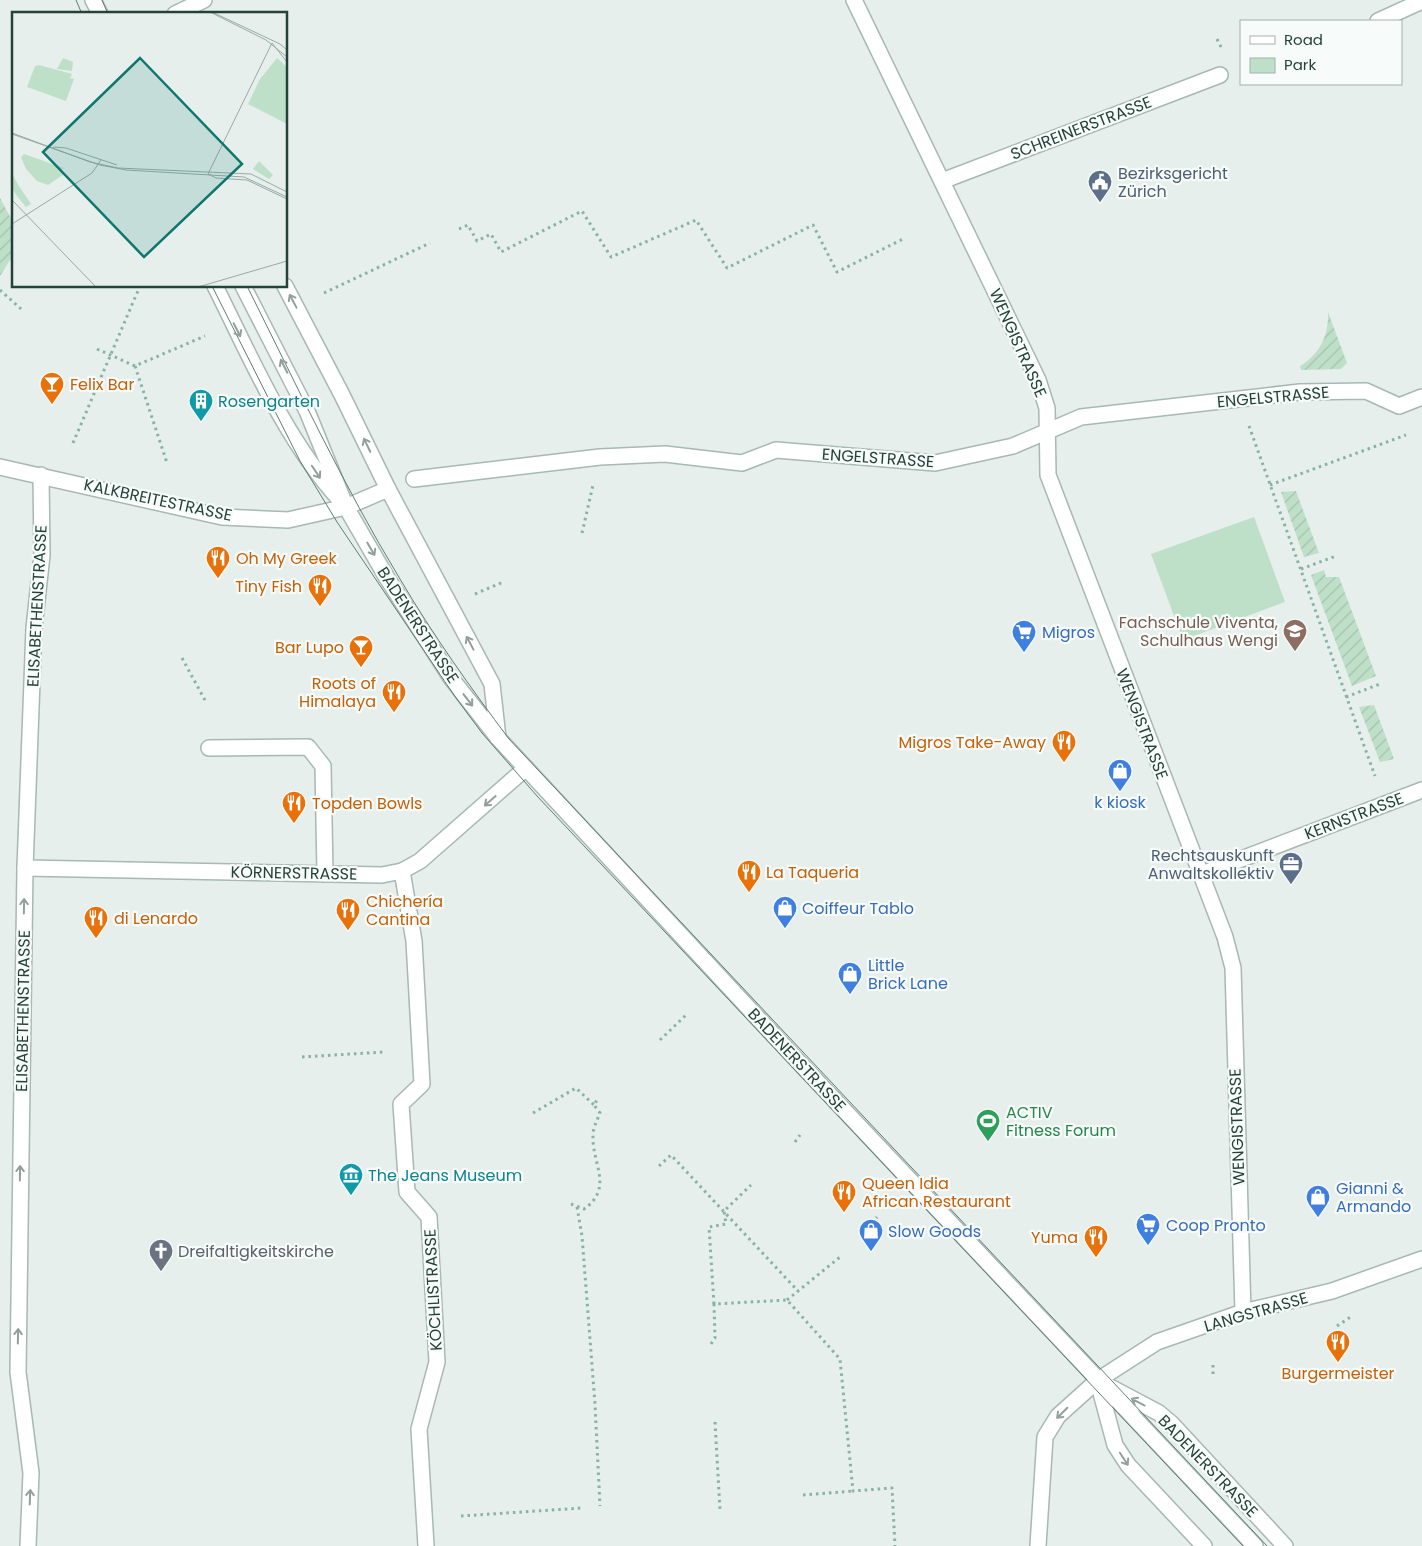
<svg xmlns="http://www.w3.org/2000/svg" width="1422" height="1546" font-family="Poppins,sans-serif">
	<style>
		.green { fill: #bfe0c8 }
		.garden { fill: url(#garden-furrows) }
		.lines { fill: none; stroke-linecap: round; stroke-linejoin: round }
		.minor-casing { stroke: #a8b8b2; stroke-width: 18 }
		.path { stroke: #86b3a5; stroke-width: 3; stroke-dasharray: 2.5 4; stroke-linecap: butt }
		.minor { stroke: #fff; stroke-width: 15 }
		.tram { stroke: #5f7d75; stroke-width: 1 }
		.oneway { stroke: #92a09c }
		.labels { text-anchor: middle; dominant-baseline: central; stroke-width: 4.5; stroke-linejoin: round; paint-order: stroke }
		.street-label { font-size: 16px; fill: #24423a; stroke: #f7fbf9 }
		.service-label { font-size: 16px; fill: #4e5e75; stroke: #f7fbf9; text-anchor: start }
		.food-label { font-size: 16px; fill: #c56008; stroke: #f7fbf9; text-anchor: start }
		.culture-label { font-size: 16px; fill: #0d838f; stroke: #f7fbf9; text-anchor: start }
		.education-label { font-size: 16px; fill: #785e54; stroke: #f7fbf9; text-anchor: end }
		.shop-label { font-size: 16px; fill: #366cbe; stroke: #f7fbf9; text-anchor: start }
		.leisure-label { font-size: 16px; fill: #27864d; stroke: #f7fbf9; text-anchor: start }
		.worship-label { font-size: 16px; fill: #5b616d; stroke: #f7fbf9; text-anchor: start }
		.inset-road { fill: none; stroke: #98aaa4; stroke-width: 1 }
		.view { fill: #0f766e; fill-opacity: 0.15; stroke: #0f766e; stroke-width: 2.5 }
		.inset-edge { fill: none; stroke: #24423a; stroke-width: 2.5 }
	</style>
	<defs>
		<pattern id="garden-furrows" width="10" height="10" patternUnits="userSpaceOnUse" patternTransform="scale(1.25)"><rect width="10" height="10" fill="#bfe0c8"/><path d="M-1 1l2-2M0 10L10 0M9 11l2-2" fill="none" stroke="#a4c1ad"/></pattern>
	</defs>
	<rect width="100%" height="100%" fill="#e6efeb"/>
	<polygon class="green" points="1254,517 1285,602 1183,640 1151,554"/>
	<g class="garden">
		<polygon points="0,198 14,224 14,266 10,260 0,276"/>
		<path d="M 1328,312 L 1347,363 L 1341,369 L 1301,370 L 1300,366 C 1320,354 1329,335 1328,312 Z"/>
		<polygon points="1296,491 1319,553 1304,557 1281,492"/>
		<polygon points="1324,570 1326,577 1339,577 1376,676 1352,686 1311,575"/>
		<polygon points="1374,705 1394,759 1380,762 1359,707"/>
	</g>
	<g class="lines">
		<defs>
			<g id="minor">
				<polyline points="93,0 100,14"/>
				<polyline points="854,0 1038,380 1047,408 1048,475 1225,937 1233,968 1243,1312"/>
				<polyline points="175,14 204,0"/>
				<polyline points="1378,21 1422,1"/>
				<polyline points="942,181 1220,75"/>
				<path d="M 215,286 C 252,360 285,439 340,500"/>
				<polyline points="243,286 307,411 346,507 387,578 451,678 498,738 794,1057 1255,1546"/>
				<polyline points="285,286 342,395 388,489 492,684 498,738"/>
				<polyline points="0,467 222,517 288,520 346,507 388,489"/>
				<polyline points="414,479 600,457 665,454 742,463 776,450 935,463 1013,446 1081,417 1300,392 1366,391 1399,406 1422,397"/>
				<polyline points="209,748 308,747 323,766 325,874"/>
				<polyline points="25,868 382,875 402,871 420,861 526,768"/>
				<polyline points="402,871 414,941 422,1084 401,1104 407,1192 429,1217 437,1362 419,1429 426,1546"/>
				<polyline points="1202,874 1422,790"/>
				<polyline points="1098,1382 1115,1445 1128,1465 1204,1546"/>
				<polyline points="1110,1387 1159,1413 1172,1424 1285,1546"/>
				<polyline points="28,1546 31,1473 18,1372 25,868 34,628 42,555 41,475"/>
				<polyline points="1038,1546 1045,1437 1058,1416 1098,1380 1157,1342 1243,1312 1332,1291 1422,1259"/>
			</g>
		</defs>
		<use href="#minor" class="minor-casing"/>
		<g class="path">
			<polyline points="1217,39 1221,47"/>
			<polyline points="459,229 468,225 477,241 491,234 501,252 582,211 611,257 696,220 727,268 813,225 837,272 903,239"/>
			<polyline points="0,290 21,309"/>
			<polyline points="324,293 430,243"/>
			<polyline points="97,349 135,366 205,336"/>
			<polyline points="135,366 167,463"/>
			<polyline points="1249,426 1375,776"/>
			<polyline points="73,443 140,286"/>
			<polyline points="1270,485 1406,435"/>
			<polyline points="582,533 593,485"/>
			<polyline points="1301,569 1336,556"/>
			<polyline points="475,594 503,582"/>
			<polyline points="182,658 206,702"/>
			<polyline points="1346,697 1380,684"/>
			<polyline points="660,1040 686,1015"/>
			<polyline points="302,1057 384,1052"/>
			<polyline points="533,1113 576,1088 594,1105"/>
			<polyline points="795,1142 800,1135"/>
			<polyline points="659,1166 671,1155 798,1291"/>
			<path d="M 571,1204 L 584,1209 C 614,1188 592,1164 593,1136 C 593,1127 597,1121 600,1113 L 594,1105 L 597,1100"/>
			<polyline points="577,1207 582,1236 595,1404 600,1506"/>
			<polyline points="872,1223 877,1217"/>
			<polyline points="787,1300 840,1257"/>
			<polyline points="714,1304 709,1227 726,1224 724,1211 751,1185"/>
			<polyline points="1337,1326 1352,1316"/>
			<polyline points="711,1344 715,1338 714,1304 787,1300 840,1359 853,1491 892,1488 895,1546"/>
			<polyline points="1213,1374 1213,1364"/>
			<polyline points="715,1422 720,1510"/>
			<polyline points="803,1495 853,1491"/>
			<polyline points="461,1516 582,1508"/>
		</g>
		<use href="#minor" class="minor"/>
		<g class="tram">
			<polyline points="76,0 82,14"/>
			<polyline points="102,0 108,14"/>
			<polyline points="212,286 300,461 337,522 456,698 482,733 537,796 1243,1546"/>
			<path d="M 247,286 C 296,384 343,485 400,579 C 433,635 470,687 509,739 L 1267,1546"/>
		</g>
	</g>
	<defs><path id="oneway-shaft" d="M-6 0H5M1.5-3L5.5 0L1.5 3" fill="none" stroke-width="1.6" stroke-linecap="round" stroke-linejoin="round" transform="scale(1.25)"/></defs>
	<g class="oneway">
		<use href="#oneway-shaft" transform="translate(293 301) rotate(-118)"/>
		<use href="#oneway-shaft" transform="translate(237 330) rotate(63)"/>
		<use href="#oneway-shaft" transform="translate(284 366) rotate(-117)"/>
		<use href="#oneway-shaft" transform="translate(367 445) rotate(-116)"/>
		<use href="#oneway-shaft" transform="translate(316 472) rotate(56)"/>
		<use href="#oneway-shaft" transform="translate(371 549) rotate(60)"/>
		<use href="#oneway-shaft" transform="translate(470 643) rotate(-118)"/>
		<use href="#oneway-shaft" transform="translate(468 700) rotate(52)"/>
		<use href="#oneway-shaft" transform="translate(490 801) rotate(139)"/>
		<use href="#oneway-shaft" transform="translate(24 906) rotate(-89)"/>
		<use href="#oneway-shaft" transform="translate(20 1173) rotate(-89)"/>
		<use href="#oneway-shaft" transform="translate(18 1336) rotate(-89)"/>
		<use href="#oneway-shaft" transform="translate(1138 1402) rotate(-152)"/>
		<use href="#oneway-shaft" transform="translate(1062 1413) rotate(135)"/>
		<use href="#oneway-shaft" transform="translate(1124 1459) rotate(57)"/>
		<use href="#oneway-shaft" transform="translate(30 1497) rotate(-88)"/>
	</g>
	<defs>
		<symbol id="civic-pin" viewBox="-11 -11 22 30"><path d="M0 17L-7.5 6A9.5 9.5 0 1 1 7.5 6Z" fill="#5c6f8a" stroke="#f7fbf9"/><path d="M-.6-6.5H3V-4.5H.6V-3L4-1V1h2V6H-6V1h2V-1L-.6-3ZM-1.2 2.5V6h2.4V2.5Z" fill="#fff"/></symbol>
		<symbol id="bar-pin" viewBox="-11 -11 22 30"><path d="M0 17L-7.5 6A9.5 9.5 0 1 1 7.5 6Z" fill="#e8710a" stroke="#f7fbf9"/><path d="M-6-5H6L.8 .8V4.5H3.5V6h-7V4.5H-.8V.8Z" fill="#fff"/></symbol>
		<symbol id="building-pin" viewBox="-11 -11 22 30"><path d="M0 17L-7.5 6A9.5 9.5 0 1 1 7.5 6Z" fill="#0f9aa8" stroke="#f7fbf9"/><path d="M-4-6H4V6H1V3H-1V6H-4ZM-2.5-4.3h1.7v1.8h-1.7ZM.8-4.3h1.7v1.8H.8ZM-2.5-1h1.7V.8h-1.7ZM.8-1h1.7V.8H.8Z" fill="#fff"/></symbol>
		<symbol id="restaurant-pin" viewBox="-11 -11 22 30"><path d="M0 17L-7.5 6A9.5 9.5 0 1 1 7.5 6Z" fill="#e8710a" stroke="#f7fbf9"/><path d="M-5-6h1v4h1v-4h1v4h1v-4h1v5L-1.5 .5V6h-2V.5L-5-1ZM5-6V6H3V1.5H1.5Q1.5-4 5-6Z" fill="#fff"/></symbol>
		<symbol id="school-pin" viewBox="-11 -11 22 30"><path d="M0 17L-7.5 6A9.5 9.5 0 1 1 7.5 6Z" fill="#8d6e63" stroke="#f7fbf9"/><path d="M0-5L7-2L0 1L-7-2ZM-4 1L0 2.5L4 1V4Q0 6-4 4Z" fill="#fff"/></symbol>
		<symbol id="supermarket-pin" viewBox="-11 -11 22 30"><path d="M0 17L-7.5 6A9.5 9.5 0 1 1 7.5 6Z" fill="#3f7fe0" stroke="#f7fbf9"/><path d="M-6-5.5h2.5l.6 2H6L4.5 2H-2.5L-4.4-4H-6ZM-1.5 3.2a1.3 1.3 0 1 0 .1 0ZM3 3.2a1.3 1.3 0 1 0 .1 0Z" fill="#fff"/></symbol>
		<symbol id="shop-pin" viewBox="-11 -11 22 30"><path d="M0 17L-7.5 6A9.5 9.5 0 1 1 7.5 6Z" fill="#3f7fe0" stroke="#f7fbf9"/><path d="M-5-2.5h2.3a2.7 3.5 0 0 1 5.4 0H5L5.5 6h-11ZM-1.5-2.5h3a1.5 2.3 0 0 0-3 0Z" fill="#fff"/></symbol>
		<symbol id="office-pin" viewBox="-11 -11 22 30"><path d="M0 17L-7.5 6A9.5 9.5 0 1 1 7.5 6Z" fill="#5c6f8a" stroke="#f7fbf9"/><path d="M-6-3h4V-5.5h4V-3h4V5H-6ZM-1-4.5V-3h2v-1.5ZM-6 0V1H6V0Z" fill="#fff"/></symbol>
		<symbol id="stadium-pin" viewBox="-11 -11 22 30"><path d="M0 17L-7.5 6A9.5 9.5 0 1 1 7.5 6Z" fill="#2e9e5b" stroke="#f7fbf9"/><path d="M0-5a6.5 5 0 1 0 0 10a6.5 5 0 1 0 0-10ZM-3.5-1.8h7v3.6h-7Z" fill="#fff"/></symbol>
		<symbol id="museum-pin" viewBox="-11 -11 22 30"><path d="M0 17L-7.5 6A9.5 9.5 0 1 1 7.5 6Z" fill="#0f9aa8" stroke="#f7fbf9"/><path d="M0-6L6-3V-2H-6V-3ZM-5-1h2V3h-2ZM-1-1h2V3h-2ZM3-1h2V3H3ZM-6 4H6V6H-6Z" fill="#fff"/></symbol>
		<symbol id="church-pin" viewBox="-11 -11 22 30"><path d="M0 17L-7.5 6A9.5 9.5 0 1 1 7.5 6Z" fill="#6b7280" stroke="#f7fbf9"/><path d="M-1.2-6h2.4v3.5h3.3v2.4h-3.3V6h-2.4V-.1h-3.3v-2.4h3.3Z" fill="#fff"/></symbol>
	</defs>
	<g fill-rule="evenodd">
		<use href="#civic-pin" x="1086" y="168" width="28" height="38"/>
		<use href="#bar-pin" x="38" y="370" width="28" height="38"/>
		<use href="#building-pin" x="187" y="387" width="28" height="38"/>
		<use href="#restaurant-pin" x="204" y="544" width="28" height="38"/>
		<use href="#restaurant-pin" x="306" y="572" width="28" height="38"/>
		<use href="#school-pin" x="1281" y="617" width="28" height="38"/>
		<use href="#supermarket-pin" x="1010" y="618" width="28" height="38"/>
		<use href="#bar-pin" x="347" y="633" width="28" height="38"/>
		<use href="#restaurant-pin" x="380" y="678" width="28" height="38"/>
		<use href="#restaurant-pin" x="1050" y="728" width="28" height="38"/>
		<use href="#shop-pin" x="1106" y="757" width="28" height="38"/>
		<use href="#restaurant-pin" x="280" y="789" width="28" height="38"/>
		<use href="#office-pin" x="1277" y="850" width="28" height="38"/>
		<use href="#restaurant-pin" x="735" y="858" width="28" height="38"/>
		<use href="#shop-pin" x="771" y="894" width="28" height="38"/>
		<use href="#restaurant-pin" x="334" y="896" width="28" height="38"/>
		<use href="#restaurant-pin" x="82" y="904" width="28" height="38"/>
		<use href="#shop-pin" x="836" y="960" width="28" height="38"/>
		<use href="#stadium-pin" x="974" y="1107" width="28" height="38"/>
		<use href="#museum-pin" x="337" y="1161" width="28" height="38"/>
		<use href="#restaurant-pin" x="830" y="1178" width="28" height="38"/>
		<use href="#shop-pin" x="1304" y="1183" width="28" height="38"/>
		<use href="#supermarket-pin" x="1134" y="1211" width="28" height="38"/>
		<use href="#shop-pin" x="857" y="1217" width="28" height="38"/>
		<use href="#restaurant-pin" x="1082" y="1223" width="28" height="38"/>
		<use href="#church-pin" x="147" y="1237" width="28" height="38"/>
		<use href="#restaurant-pin" x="1324" y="1328" width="28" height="38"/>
	</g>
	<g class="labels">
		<g class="street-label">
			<text transform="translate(1081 128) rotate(-21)">SCHREINERSTRASSE</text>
			<text transform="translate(1018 343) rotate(66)">WENGISTRASSE</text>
			<text transform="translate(1273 397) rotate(-5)">ENGELSTRASSE</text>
			<text transform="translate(878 458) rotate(4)">ENGELSTRASSE</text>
			<text transform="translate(158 500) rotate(12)">KALKBREITESTRASSE</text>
			<text transform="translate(37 606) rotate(-87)">ELISABETHENSTRASSE</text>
			<text transform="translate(418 625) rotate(57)">BADENERSTRASSE</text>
			<text transform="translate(1142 724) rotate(69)">WENGISTRASSE</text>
			<text transform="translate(1354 816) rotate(-21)">KERNSTRASSE</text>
			<text transform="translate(294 873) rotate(1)">KÖRNERSTRASSE</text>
			<text transform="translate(23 1011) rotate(-89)">ELISABETHENSTRASSE</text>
			<text transform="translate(797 1060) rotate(47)">BADENERSTRASSE</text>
			<text transform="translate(1237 1127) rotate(-92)">WENGISTRASSE</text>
			<text transform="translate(433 1290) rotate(-93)">KÖCHLISTRASSE</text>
			<text transform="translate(1256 1312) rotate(-16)">LANGSTRASSE</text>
			<text transform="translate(1208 1466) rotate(46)">BADENERSTRASSE</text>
		</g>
		<g class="service-label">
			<text x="1118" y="173">Bezirksgericht<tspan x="1118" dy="18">Zürich</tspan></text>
			<text x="1274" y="855" text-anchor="end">Rechtsauskunft<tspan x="1274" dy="18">Anwaltskollektiv</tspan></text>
		</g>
		<g class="food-label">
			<text x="70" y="384">Felix Bar</text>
			<text x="236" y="558">Oh My Greek</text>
			<text x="302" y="586" text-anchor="end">Tiny Fish</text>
			<text x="344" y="647" text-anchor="end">Bar Lupo</text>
			<text x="376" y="683" text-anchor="end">Roots of<tspan x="376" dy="18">Himalaya</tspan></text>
			<text x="1046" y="742" text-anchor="end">Migros Take-Away</text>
			<text x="312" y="803">Topden Bowls</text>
			<text x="766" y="872">La Taqueria</text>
			<text x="366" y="901">Chichería<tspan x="366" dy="18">Cantina</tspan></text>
			<text x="114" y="918">di Lenardo</text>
			<text x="862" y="1183">Queen Idia<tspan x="862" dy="18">African Restaurant</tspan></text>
			<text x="1078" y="1237" text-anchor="end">Yuma</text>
			<text x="1338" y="1373" text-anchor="middle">Burgermeister</text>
		</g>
		<g class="culture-label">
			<text x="218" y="401">Rosengarten</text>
			<text x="368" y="1175">The Jeans Museum</text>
		</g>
		<g class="education-label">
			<text x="1278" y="622">Fachschule Viventa,<tspan x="1278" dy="18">Schulhaus Wengi</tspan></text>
		</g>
		<g class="shop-label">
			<text x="1042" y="632">Migros</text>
			<text x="1120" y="802" text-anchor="middle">k kiosk</text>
			<text x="802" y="908">Coiffeur Tablo</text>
			<text x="868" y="965">Little<tspan x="868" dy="18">Brick Lane</tspan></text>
			<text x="1336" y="1188">Gianni &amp;<tspan x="1336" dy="18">Armando</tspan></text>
			<text x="1166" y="1225">Coop Pronto</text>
			<text x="888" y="1231">Slow Goods</text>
		</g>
		<g class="leisure-label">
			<text x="1006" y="1112">ACTIV<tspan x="1006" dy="18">Fitness Forum</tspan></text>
		</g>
		<g class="worship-label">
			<text x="178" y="1251">Dreifaltigkeitskirche</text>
		</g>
	</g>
	<g transform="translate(12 12)">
		<rect width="275" height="275" fill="#e6efeb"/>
		<path d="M 51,46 L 61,50 L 60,59 L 45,57 ZM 265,46 L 275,55 L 275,112 L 236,92 L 248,67 ZM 27,53 L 60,62 L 58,66 L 62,67 L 54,89 L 15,75 L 23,54 ZM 247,149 L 261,163 L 257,167 L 241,157 ZM 0,162 L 7,174 L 19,192 L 14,195 L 5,184 L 0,176 Z" fill="#bfe0c8"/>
		<path d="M 12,142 L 52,156 L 49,158 L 52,162 L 36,173 L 25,169 L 14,157 L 9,145 Z" fill="#bfe0c8"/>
		<path class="inset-road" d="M 198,0 L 254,28 L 275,45M 200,0 L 268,32 L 275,38M 260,31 L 275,50M 0,121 L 78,150 L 106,156 L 239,162 L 275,180M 0,122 L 88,153 L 114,158 L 232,165 L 275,185M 41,135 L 54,136 L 105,153M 196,162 L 260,31M 196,162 L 204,166 L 235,168 L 275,187M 0,188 L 84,275M 0,212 L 80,161 L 89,148M 186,275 L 275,249"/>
		<path class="view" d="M 128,46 L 230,152 L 132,245 L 31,140 Z"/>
		<rect width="275" height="275" class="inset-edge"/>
	</g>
	<rect x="1240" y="20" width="162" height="65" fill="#f7fbf9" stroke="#a3b1ad"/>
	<rect x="1250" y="36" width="25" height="8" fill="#ffffff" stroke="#a3b1ad"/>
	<text x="1284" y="45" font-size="15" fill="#24423a">Road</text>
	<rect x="1250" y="58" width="25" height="15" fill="#bfe0c8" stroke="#a3b1ad"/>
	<text x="1284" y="70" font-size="15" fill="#24423a">Park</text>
</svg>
